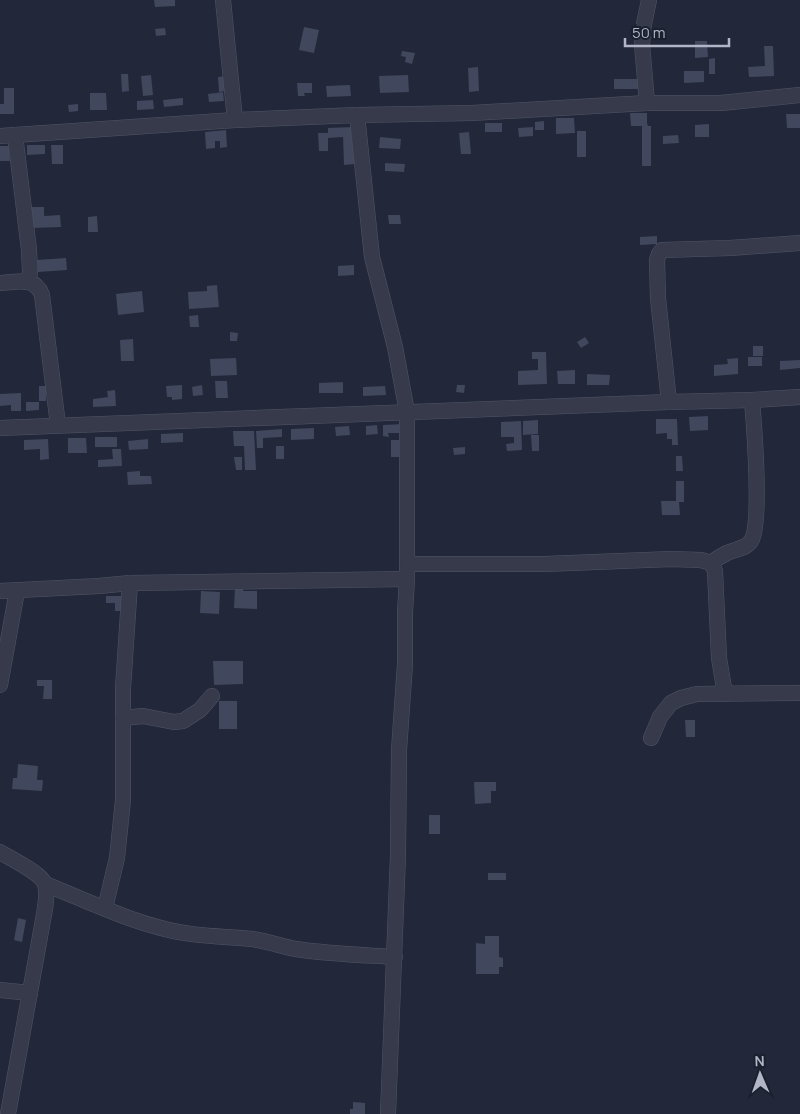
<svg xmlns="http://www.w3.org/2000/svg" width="800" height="1114" font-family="Manrope,sans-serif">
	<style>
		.building { fill: #41475c }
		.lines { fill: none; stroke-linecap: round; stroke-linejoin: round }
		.minor-casing { stroke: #515565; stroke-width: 16 }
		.minor { stroke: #363a4b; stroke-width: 15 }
	</style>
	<rect width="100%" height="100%" fill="#22283a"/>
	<g class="building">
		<polygon points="154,0 175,0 175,6 155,7"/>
		<polygon points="304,27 319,30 314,53 299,50"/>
		<polygon points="165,28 166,35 156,36 155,29"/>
		<polygon points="695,41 707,41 708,57 695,58"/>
		<polygon points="764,46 773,46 774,76 749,77 748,67 765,66"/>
		<polygon points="402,51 415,53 412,64 405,62 406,57 401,56"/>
		<polygon points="715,58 715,74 709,74 709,59"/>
		<polygon points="478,67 479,91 469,92 468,68"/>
		<polygon points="684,71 704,71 704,82 684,83"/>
		<polygon points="121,74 128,74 129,91 122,92"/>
		<polygon points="151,75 153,95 143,96 141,76"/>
		<polygon points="408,75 409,92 380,93 379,76"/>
		<polygon points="225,76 226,91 219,92 218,77"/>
		<rect x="614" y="79" width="25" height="10"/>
		<polygon points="297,83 312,83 312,93 304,93 305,96 298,96"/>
		<polygon points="350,85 351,96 327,97 326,86"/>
		<polygon points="4,88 14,88 14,114 0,114 0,104 4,104"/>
		<polygon points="223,92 224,101 209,102 208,94"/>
		<polygon points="90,93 106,93 107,110 90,110"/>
		<polygon points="183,98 183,105 164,107 163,100"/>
		<polygon points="153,100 154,109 137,110 137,101"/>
		<polygon points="78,104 78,111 69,112 68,105"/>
		<polygon points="630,113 647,113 647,123 648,126 651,126 651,166 642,166 642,126 631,126"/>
		<polygon points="786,114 800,114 800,128 787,128"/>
		<polygon points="556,118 574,118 575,133 556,134"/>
		<polygon points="544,121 544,130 535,130 535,122"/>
		<rect x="485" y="123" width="17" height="9"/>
		<polygon points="709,124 709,137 695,137 695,125"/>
		<polygon points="353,127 355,164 344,165 343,137 328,138 328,151 319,151 318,133 328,133 328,128"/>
		<polygon points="533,127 533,136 519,137 518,128"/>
		<polygon points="226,130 227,147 220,148 220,141 215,141 215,148 206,149 205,132"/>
		<rect x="577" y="131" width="9" height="26"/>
		<polygon points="469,132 471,154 461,154 459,133"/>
		<polygon points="678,135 679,143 663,144 663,136"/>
		<polygon points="380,137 401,139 400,149 379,148"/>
		<polygon points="27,145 45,145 45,154 27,155"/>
		<polygon points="51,145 63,145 63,164 52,164"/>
		<polygon points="0,146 9,146 10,161 0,161"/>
		<polygon points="385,163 405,164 404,172 385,171"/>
		<polygon points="31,207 44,207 44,216 60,215 61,227 32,228"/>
		<polygon points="388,215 400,215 401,224 389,224"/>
		<polygon points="97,216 98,232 88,232 88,217"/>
		<polygon points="657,236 657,244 640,245 640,237"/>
		<polygon points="66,258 67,270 38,272 37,260"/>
		<polygon points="354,265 354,275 338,276 338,266"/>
		<polygon points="217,285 219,307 189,309 188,292 207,291 207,286"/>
		<polygon points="142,291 144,312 118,315 116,294"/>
		<polygon points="198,315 199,327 190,327 189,316"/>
		<polygon points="230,332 238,333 237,341 230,341"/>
		<polygon points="585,337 589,343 581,348 577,342"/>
		<polygon points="133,339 134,361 121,361 120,340"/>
		<rect x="753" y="346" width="10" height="10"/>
		<polygon points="532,352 546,352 547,384 518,385 518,371 538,370 538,359 532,359"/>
		<rect x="748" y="357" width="14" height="9"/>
		<polygon points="236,358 237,375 211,376 210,359"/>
		<polygon points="738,358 738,374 714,376 714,365 728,364 727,359"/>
		<polygon points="800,360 800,368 780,370 780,361"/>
		<polygon points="575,370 575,384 558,384 557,371"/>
		<polygon points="587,374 610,375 609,385 587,385"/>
		<polygon points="215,381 227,381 228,398 216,398"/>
		<polygon points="343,382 343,393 319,393 319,383"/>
		<polygon points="182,385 182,399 172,400 172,397 167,397 166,386"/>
		<polygon points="202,385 203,395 193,396 192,387"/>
		<polygon points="457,385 465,385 464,393 456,392"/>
		<rect x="39" y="386" width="7" height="15"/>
		<polygon points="385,386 386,395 363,396 363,387"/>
		<polygon points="115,390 116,406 93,407 93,399 108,397 107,391"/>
		<polygon points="21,393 21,411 11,411 11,405 0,406 0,394"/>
		<polygon points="26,402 39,402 39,410 26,411"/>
		<polygon points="708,416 708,430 690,431 689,417"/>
		<polygon points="656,419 677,419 678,445 672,445 672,439 667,439 667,433 656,434"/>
		<polygon points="538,420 538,434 523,435 523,421"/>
		<polygon points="521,421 522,450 507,451 506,444 514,443 514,437 501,437 501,422"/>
		<polygon points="404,424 404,433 388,433 389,437 383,436 383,425"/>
		<polygon points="377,425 378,434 366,435 366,426"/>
		<polygon points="349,426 350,435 336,436 335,427"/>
		<polygon points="314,428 314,439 291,440 291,429"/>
		<polygon points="282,429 282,437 263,438 263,448 257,448 256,431"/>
		<polygon points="233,431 254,431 256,470 245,470 244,446 234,446"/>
		<polygon points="183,433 183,442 161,443 161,434"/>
		<polygon points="531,435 539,435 539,451 532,451"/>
		<rect x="95" y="437" width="22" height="10"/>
		<polygon points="68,438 86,438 87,453 68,453"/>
		<polygon points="48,439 49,459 40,460 40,449 24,450 24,440"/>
		<polygon points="148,439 148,449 129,450 128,441"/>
		<rect x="391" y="440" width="10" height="17"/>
		<rect x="276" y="446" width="8" height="13"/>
		<polygon points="465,447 465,454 454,455 453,448"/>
		<polygon points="112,449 121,449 122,466 98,467 98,460 113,459"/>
		<polygon points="676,456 682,456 683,471 676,471"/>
		<polygon points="234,457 242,457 242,470 236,470"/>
		<polygon points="140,471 140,476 151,476 152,484 128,485 127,472"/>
		<polygon points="676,481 684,481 684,502 679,502 680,515 662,515 661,501 676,501"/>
		<polygon points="235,587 244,587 243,591 257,591 257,609 234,608"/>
		<polygon points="201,591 220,592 219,614 200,613"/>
		<polygon points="106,596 123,596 123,611 115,611 115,603 106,603"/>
		<polygon points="213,661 243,661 243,684 214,685"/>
		<polygon points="37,680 52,680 52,699 43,699 44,686 37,686"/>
		<rect x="219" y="701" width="18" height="28"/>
		<polygon points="685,720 695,720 695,737 686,737"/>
		<polygon points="18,764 38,766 37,780 43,780 42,791 12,789 13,778 17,778"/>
		<polygon points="474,782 496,782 496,791 491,791 491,803 475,804"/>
		<rect x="429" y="815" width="11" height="19"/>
		<rect x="488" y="873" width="18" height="7"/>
		<polygon points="18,918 26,920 22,942 14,940"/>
		<polygon points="485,936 499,936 499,957 503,958 503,967 499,967 499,974 476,974 476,943 485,944"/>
		<polygon points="353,1102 365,1103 365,1114 350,1114 350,1109 353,1109"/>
	</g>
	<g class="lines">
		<defs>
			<g id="minor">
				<polyline points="223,0 235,120"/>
				<polyline points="647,103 642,44 644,24 649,0"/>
				<polyline points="357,115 372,257 395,347 407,412 407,579 405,612 405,664 399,750 398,855 388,1114"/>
				<polyline points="15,135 29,250 30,272 28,282"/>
				<polyline points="0,136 235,120 357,115 472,113 647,103 721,103 800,95"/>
				<path d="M 0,283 C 17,282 35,276 42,295 L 58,425"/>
				<polyline points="669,402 658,298 657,260 659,254 662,250 730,248 800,243"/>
				<polyline points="0,428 669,402 752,400 800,397"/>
				<path d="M 711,563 C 716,559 721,556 727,553 C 735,549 746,549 751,541 C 762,525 754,424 752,400"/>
				<polyline points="408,564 545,564 671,559 701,560 711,563 715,571 719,658 725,694"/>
				<polyline points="0,591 99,586 130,583 407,579"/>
				<polyline points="0,685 17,591"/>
				<polyline points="123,718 143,716 174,722 183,721 200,710 212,696"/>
				<polyline points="651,738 660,717 671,703 681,698 697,694 800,693"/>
				<path d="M 0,852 C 11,859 41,873 45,884 C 48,895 45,909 43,920 L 8,1114"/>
				<path d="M 45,884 C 85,900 126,920 169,930 C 197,937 224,936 252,939 C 267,941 281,946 296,949 C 329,954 362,955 395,957"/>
				<polyline points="105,908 117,858 123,800 123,688 130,583"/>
				<polyline points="0,990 30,993"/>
			</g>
		</defs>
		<use href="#minor" class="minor-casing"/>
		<use href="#minor" class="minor"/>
	</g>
	<g transform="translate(760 1074) rotate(358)" stroke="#1b202f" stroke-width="4" paint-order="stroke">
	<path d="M0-4L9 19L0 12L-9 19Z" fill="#b1b5c7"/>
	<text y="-8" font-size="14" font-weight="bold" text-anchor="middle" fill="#b1b5c7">N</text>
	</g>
	<path d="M625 38v8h104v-8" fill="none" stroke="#b1b5c7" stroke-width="2.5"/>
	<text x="632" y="38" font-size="15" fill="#b1b5c7" stroke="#1b202f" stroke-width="4" paint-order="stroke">50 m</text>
</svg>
